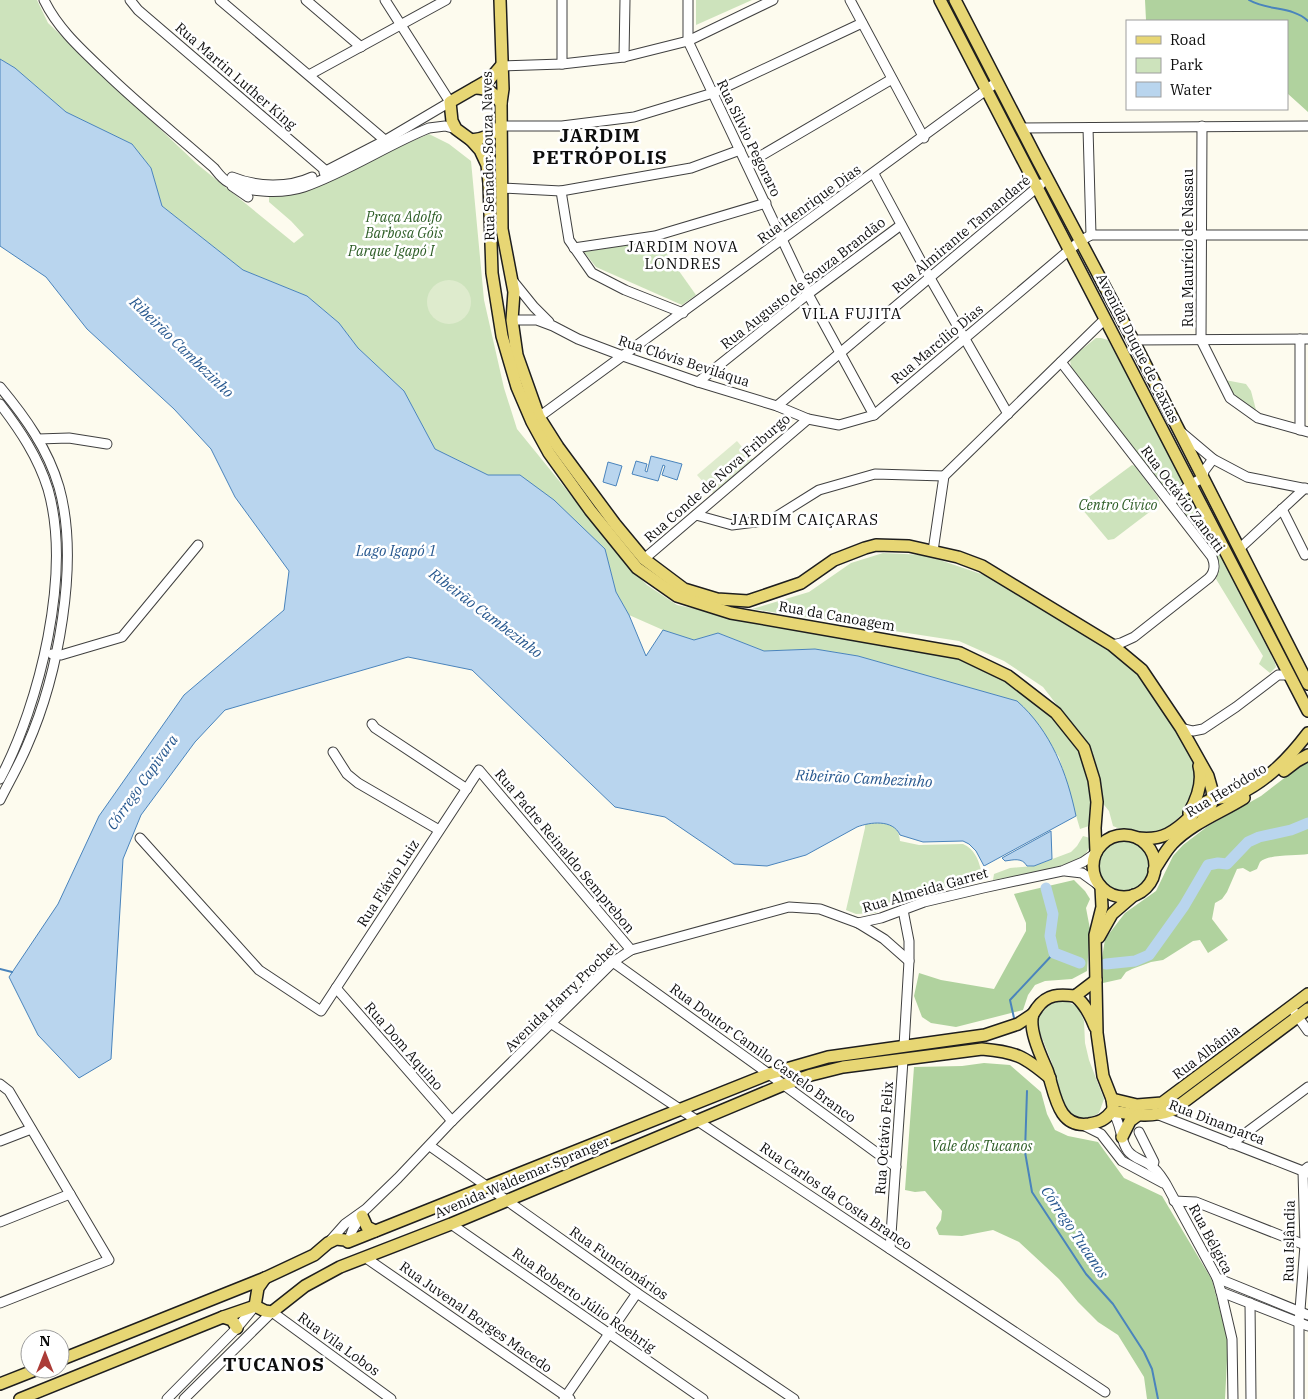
<svg xmlns="http://www.w3.org/2000/svg" width="1308" height="1399" font-family="'IBM Plex Serif',serif">
	<style>
		.green { fill: #cde3bc }
		.forest { fill: #b0d29e }
		.pitch { fill: #deebcd }
		.water { fill: #b9d5ee; stroke: #4a84bc }
		.lines { fill: none; stroke-linecap: round; stroke-linejoin: round }
		.stream { stroke: #4a84bc; stroke-width: 2 }
		.river { stroke: #b9d5ee; stroke-width: 11 }
		.minor-casing { stroke: #404040; stroke-width: 11 }
		.major-casing { stroke: #1e1e1e; stroke-width: 14 }
		.minor { stroke: #fff; stroke-width: 9 }
		.major { stroke: #e7d674; stroke-width: 11 }
		.labels { text-anchor: middle; dominant-baseline: central; stroke-width: 5; stroke-linejoin: round; paint-order: stroke }
		.street-label { font-size: 14px; fill: #0d0d0d; stroke: #fff }
		.park-label { font-size: 14px; font-style: italic; fill: #2c5c25; stroke: #fff }
		.neighbourhood-label { font-size: 15px; letter-spacing: 1px; fill: #0d0d0d; stroke: #fff }
		.water-label { font-size: 15px; font-style: italic; fill: #26578e; stroke: #fff }
		.district-label { font-size: 19px; font-weight: bold; letter-spacing: 1px; fill: #0d0d0d; stroke: #fff }
	</style>
	<rect width="100%" height="100%" fill="#fdfbee"/>
	<g class="green">
		<polygon points="0,0 37,0 48,23 197,164 294,243 304,235 291,221 269,202 269,194 303,188 429,134 449,144 471,161 484,300 504,388 517,429 631,569 647,585 677,605 807,631 955,655 996,672 1038,703 1068,732 1080,750 1091,786 1092,825 1080,829 1059,757 1017,701 858,656 815,649 764,651 718,633 694,640 663,630 629,615 616,592 605,549 520,475 488,475 435,449 404,391 358,348 339,323 307,296 243,270 162,206 151,168 132,144 66,112 15,68 0,59"/>
		<polygon points="696,0 752,0 696,25"/>
		<polygon points="657,240 696,295 682,305 596,267 584,252"/>
		<polygon points="1096,338 1101,338 1108,340 1182,477 1182,483 1170,492 1167,492 1071,368 1070,359"/>
		<polygon points="1225,380 1246,384 1251,391 1256,410 1232,396"/>
		<polygon points="1132,465 1135,466 1158,497 1160,504 1114,539 1108,540 1082,509 1082,502"/>
		<polygon points="1184,493 1187,493 1192,499 1275,663 1276,667 1270,673 1259,664 1263,656 1216,579 1219,568 1216,561 1177,506 1176,503"/>
		<polygon points="883,553 925,555 984,575 1058,617 1130,663 1169,716 1195,762 1198,778 1184,813 1163,831 1156,834 1143,834 1129,829 1120,829 1113,826 1109,811 1100,800 1083,739 1043,687 1004,661 959,641 752,609 809,592 851,563"/>
		<path d="M 877,822 C 890,824 899,826 900,841 L 919,845 L 963,844 C 974,849 978,858 981,870 L 984,867 L 985,872 L 974,882 L 903,897 L 875,913 L 856,914 L 846,910 L 865,828 L 865,824 Z"/>
		<path d="M 1083,836 L 1090,838 C 1090,843 1090,848 1086,853 C 1075,867 1013,876 993,880 L 994,874 L 1010,868 L 1034,866 L 1071,852 L 1077,846 Z"/>
		<circle cx="1124" cy="866" r="25"/>
		<path d="M 1066,1001 L 1078,1007 L 1084,1021 L 1085,1043 L 1089,1060 L 1104,1099 L 1099,1113 L 1084,1121 L 1068,1117 L 1056,1087 L 1052,1063 L 1040,1033 L 1038,1018 C 1047,1005 1050,1002 1066,1001 Z"/>
	</g>
	<g class="forest">
		<polygon points="1145,0 1308,0 1308,112 1287,93 1287,21 1150,21 1146,20"/>
		<path d="M 1308,760 L 1308,854 C 1297,856 1268,854 1260,862 C 1259,864 1258,867 1257,869 L 1250,872 L 1243,868 L 1237,869 L 1227,892 L 1222,899 L 1215,903 L 1212,919 L 1228,940 L 1208,953 L 1200,940 L 1193,941 L 1163,960 L 1151,962 L 1132,969 L 1126,972 L 1121,979 L 1103,983 L 1102,958 L 1105,939 L 1125,913 L 1156,891 L 1173,856 L 1183,845 L 1208,826 L 1261,796 Z"/>
		<polygon points="1074,880 1085,891 1090,899 1086,908 1090,929 1087,971 1072,979 1045,981 1035,985 1028,995 1023,1010 956,1027 931,1023 922,1017 914,996 919,973 941,980 994,989 1026,931 1026,923 1014,894"/>
		<polygon points="984,1063 1010,1065 1041,1092 1047,1114 1055,1130 1068,1136 1098,1142 1124,1178 1162,1196 1212,1280 1228,1341 1225,1399 1147,1399 1144,1377 1118,1335 1098,1322 1078,1302 1059,1279 1019,1242 993,1230 962,1236 939,1235 936,1228 941,1220 942,1211 925,1191 915,1192 905,1190 914,1067 962,1066"/>
	</g>
	<g class="pitch">
		<circle cx="449" cy="302" r="22"/>
		<polygon points="737,441 753,460 713,493 697,475"/>
	</g>
	<g class="water">
		<path d="M 0,59 L 15,68 L 66,112 L 132,144 L 151,168 L 162,206 L 243,270 L 307,296 L 339,323 L 358,348 L 404,391 L 435,449 L 488,475 L 520,475 L 554,500 L 605,549 L 616,592 L 629,615 L 646,656 L 663,630 L 694,640 L 718,633 L 764,651 L 815,649 L 858,656 L 1017,701 C 1051,731 1067,773 1076,816 L 984,866 L 976,851 L 969,844 L 963,841 L 923,842 L 900,835 C 893,819 870,822 857,827 L 806,855 L 767,866 L 734,864 L 665,817 L 615,807 L 472,670 L 408,657 L 225,710 L 195,742 L 141,815 L 123,859 L 111,1059 L 79,1078 L 38,1035 L 9,977 L 58,904 L 99,816 L 184,695 L 284,610 L 289,571 L 235,497 L 211,449 L 174,409 L 87,329 L 46,277 L 0,246 Z"/>
		<polygon points="651,456 682,464 677,480 662,475 665,466 663,465 658,481 632,474 636,461 647,464 645,471 647,472"/>
		<polygon points="608,462 622,466 616,486 603,482"/>
		<path d="M 1051,831 L 1052,859 L 1034,866 L 1027,866 C 1022,857 1013,860 1005,861 L 1002,858 Z"/>
	</g>
	<g class="lines">
		<g class="stream">
			<path d="M 1249,0 C 1267,11 1293,6 1308,21"/>
			<polyline points="0,969 12,972"/>
			<polyline points="1014,1018 1010,1000 1054,953"/>
			<polyline points="1027,1091 1025,1152 1032,1192 1086,1274 1113,1304 1144,1352 1152,1369 1158,1399"/>
		</g>
		<g class="river">
			<polyline points="1046,888 1053,914 1050,936 1054,953 1080,963"/>
			<polyline points="1106,964 1135,961 1149,955 1184,906 1208,865 1218,863 1227,864 1248,842 1259,837 1291,830 1308,823"/>
		</g>
		<defs>
			<g id="minor">
				<path d="M 44,0 C 58,29 82,50 105,72 C 140,106 178,136 214,168 C 218,173 222,179 228,182 C 247,193 283,194 304,187 C 347,172 387,145 429,128 L 445,126 L 456,129"/>
				<polyline points="130,0 138,10 326,171 325,175"/>
				<polyline points="220,0 387,142"/>
				<polyline points="306,0 361,47"/>
				<polyline points="562,0 562,64"/>
				<polyline points="688,0 688,41 808,294 874,415"/>
				<polyline points="850,0 924,138"/>
				<polyline points="624,57 625,0"/>
				<polyline points="501,66 562,64 624,57 688,41 773,0"/>
				<polyline points="309,75 446,0"/>
				<polyline points="501,126 562,126 634,117 713,93 862,23"/>
				<polyline points="1202,126 1201,340 1230,398 1258,418 1308,432"/>
				<polyline points="1021,128 1308,126"/>
				<polyline points="1088,128 1091,235"/>
				<polyline points="747,164 892,79"/>
				<polyline points="324,172 384,141 450,102 385,0"/>
				<polyline points="874,174 930,278 1008,414"/>
				<path d="M 232,177 C 256,187 289,188 312,177"/>
				<polyline points="232,186 248,197"/>
				<polyline points="501,188 561,191 691,168 740,150"/>
				<polyline points="561,191 569,240 592,273 625,290 683,313"/>
				<polyline points="574,248 655,236 766,203"/>
				<polyline points="513,281 534,307 549,322"/>
				<polyline points="512,320 537,320 553,326 578,339 623,356 698,382 777,406 808,419 839,425 874,415 1080,241 1091,235 1308,235"/>
				<polyline points="1133,340 1308,339"/>
				<path d="M 1061,362 L 1212,557 C 1215,564 1215,572 1209,578 L 1134,637 L 1121,643 L 1112,645"/>
				<polyline points="698,382 808,294 901,225"/>
				<path d="M 0,387 C 25,417 48,449 59,487 C 80,562 58,676 27,746 C 19,765 9,782 0,800"/>
				<path d="M 0,404 C 20,430 38,457 48,489 C 72,573 40,703 0,779"/>
				<polyline points="777,406 1041,184"/>
				<polyline points="539,417 997,82"/>
				<polyline points="1300,430 1300,339"/>
				<polyline points="1181,432 1213,459 1247,477 1308,489"/>
				<polyline points="38,439 69,438 107,444"/>
				<polyline points="1170,502 1191,484 1203,478 1204,471 1213,459"/>
				<polyline points="1282,509 1305,555"/>
				<polyline points="696,515 732,525 771,520 819,490 875,474 944,476"/>
				<polyline points="1239,549 1305,488"/>
				<polyline points="933,551 944,476 1105,319"/>
				<polyline points="644,559 808,419"/>
				<polyline points="52,654 61,655 122,637 198,545"/>
				<polyline points="372,724 375,728 467,789"/>
				<polyline points="1181,728 1193,731 1203,729 1236,707 1278,675 1289,675"/>
				<polyline points="333,752 347,774 358,783 439,830"/>
				<polyline points="140,838 259,970 321,1011 479,770 631,950"/>
				<polyline points="1065,871 1082,873 1100,886"/>
				<polyline points="903,910 909,941 909,961 904,1046"/>
				<polyline points="858,923 881,918 924,902 983,888 1062,871 1083,862 1096,853"/>
				<polyline points="613,962 769,1074 896,1167"/>
				<polyline points="336,988 452,1121"/>
				<polyline points="1295,1013 1308,1031"/>
				<polyline points="552,1024 1105,1392"/>
				<polyline points="0,1084 9,1091 109,1260 0,1303"/>
				<path d="M 1112,1111 C 1122,1123 1119,1139 1128,1151 C 1134,1159 1144,1160 1151,1166 C 1158,1170 1162,1178 1166,1184 L 1217,1278 L 1221,1292 L 1232,1339 L 1233,1399"/>
				<polyline points="1159,1115 1308,1173"/>
				<polyline points="1083,1125 1101,1134 1122,1161 1163,1183"/>
				<polyline points="1139,1132 1154,1162 1152,1167"/>
				<polyline points="0,1141 31,1129"/>
				<polyline points="1231,1144 1308,1087"/>
				<polyline points="430,1146 637,1293 794,1399"/>
				<polyline points="1174,1201 1196,1202 1305,1245"/>
				<polyline points="0,1222 70,1194"/>
				<polyline points="451,1224 703,1399"/>
				<polyline points="329,1242 345,1224 366,1209 398,1178 452,1121 613,962 631,950 789,907 820,909 858,923 884,939 909,961"/>
				<polyline points="348,1242 353,1229 363,1213"/>
				<polyline points="890,1249 903,1060"/>
				<polyline points="366,1258 570,1399"/>
				<polyline points="1217,1278 1308,1315"/>
				<polyline points="1221,1292 1308,1326"/>
				<polyline points="1250,1303 1251,1399"/>
				<polyline points="167,1399 237,1328 255,1306"/>
				<polyline points="184,1399 272,1312 391,1399"/>
				<polyline points="564,1399 637,1293"/>
				<polyline points="1299,1399 1299,1323 1305,1245 1303,1171 1308,1167"/>
			</g>
			<g id="major">
				<polyline points="500,0 503,89 501,103 502,229 514,292 512,320 517,355 539,417 558,447 615,524 644,559 684,589 717,599 748,601 801,583 834,560 865,548 876,545 909,546 958,557 982,566 1112,645 1142,670 1181,728 1208,776 1212,790 1213,799 1211,805 1203,819"/>
				<polyline points="940,0 1308,711"/>
				<polyline points="955,0 1037,159 1133,340 1308,684"/>
				<polyline points="501,66 490,79 450,102 452,121 456,129 471,140 480,150 487,165 489,183 492,273 502,336 517,387 532,422 549,453 590,510 637,568 677,596 731,613 960,653 1008,676 1056,713 1084,748 1094,780 1097,802 1095,828 1096,852"/>
				<path d="M 475,88 C 488,88 494,93 501,103"/>
				<path d="M 471,140 C 484,139 492,135 501,126"/>
				<polyline points="1284,771 1297,761 1308,755"/>
				<path d="M 1189,813 C 1197,799 1203,781 1199,766"/>
				<circle cx="1124" cy="866" r="31"/>
				<path d="M 1138,838 C 1162,841 1175,832 1192,815 C 1196,810 1200,805 1206,802 C 1216,796 1228,799 1239,794 C 1268,780 1289,758 1308,733"/>
				<path d="M 1154,870 C 1160,862 1165,851 1172,844 C 1192,823 1220,813 1244,798"/>
				<polyline points="1101,887 1102,907 1095,935 1097,1033 1103,1076 1112,1099 1113,1107"/>
				<polyline points="1099,937 1112,914 1134,895"/>
				<path d="M 1096,980 L 1075,996 C 1059,994 1047,994 1037,1008 C 1037,1008 1033,1014 1033,1014 C 1028,1029 1041,1056 1047,1070 C 1055,1092 1057,1129 1089,1124 C 1100,1122 1105,1120 1112,1111"/>
				<path d="M 1075,996 C 1085,1004 1090,1014 1095,1027"/>
				<polyline points="1112,1099 1137,1105 1162,1103 1308,994"/>
				<path d="M 1112,1111 C 1135,1115 1151,1118 1173,1110 L 1308,1009"/>
				<polyline points="1122,1137 1130,1121 1138,1115"/>
				<polyline points="362,1216 367,1227 375,1231"/>
				<polyline points="255,1306 258,1288 265,1278"/>
				<polyline points="223,1317 232,1320 237,1328"/>
				<polyline points="60,1360 265,1278 314,1255 328,1243 336,1239 345,1240 348,1242 769,1074 828,1057 985,1035 1018,1024 1033,1014"/>
				<polyline points="0,1384 38,1369"/>
				<path d="M 20,1399 L 223,1317 L 255,1306 L 265,1311 L 272,1312 L 305,1286 L 340,1267 L 451,1224 L 783,1085 L 811,1075 L 843,1067 L 982,1049 C 1016,1052 1024,1056 1050,1078"/>
			</g>
		</defs>
		<use href="#minor" class="minor-casing"/>
		<use href="#major" class="major-casing"/>
		<use href="#minor" class="minor"/>
		<use href="#major" class="major"/>
	</g>
	<g class="labels">
		<g class="street-label">
			<text transform="translate(236 76) rotate(41)">Rua Martin Luther King</text>
			<text transform="translate(749 138) rotate(64)">Rua Silvio Pegoraro</text>
			<text transform="translate(488 156) rotate(-91)">Rua Senador Souza Naves</text>
			<text transform="translate(809 204) rotate(-36)">Rua Henrique Dias</text>
			<text transform="translate(961 234) rotate(-40)">Rua Almirante Tamandaré</text>
			<text transform="translate(1188 248) rotate(-90)">Rua Maurício de Nassau</text>
			<text transform="translate(803 283) rotate(-38)">Rua Augusto de Souza Brandão</text>
			<text transform="translate(937 344) rotate(-40)">Rua Marcílio Dias</text>
			<text transform="translate(1138 348) rotate(63)">Avenida Duque de Caxias</text>
			<text transform="translate(684 361) rotate(18)">Rua Clóvis Beviláqua</text>
			<text transform="translate(717 478) rotate(-41)">Rua Conde de Nova Friburgo</text>
			<text transform="translate(1183 499) rotate(53)">Rua Octávio Zanetti</text>
			<text transform="translate(837 616) rotate(10)">Rua da Canoagem</text>
			<text transform="translate(1226 790) rotate(-31)">Rua Heródoto</text>
			<text transform="translate(565 851) rotate(50)">Rua Padre Reinaldo Semprebon</text>
			<text transform="translate(388 883) rotate(-57)">Rua Flávio Luiz</text>
			<text transform="translate(925 890) rotate(-16)">Rua Almeida Garret</text>
			<text transform="translate(561 997) rotate(-44)">Avenida Harry Prochet</text>
			<text transform="translate(404 1046) rotate(49)">Rua Dom Aquino</text>
			<text transform="translate(1206 1052) rotate(-37)">Rua Albânia</text>
			<text transform="translate(763 1053) rotate(36)">Rua Doutor Camilo Castelo Branco</text>
			<text transform="translate(1217 1122) rotate(21)">Rua Dinamarca</text>
			<text transform="translate(884 1138) rotate(-86)">Rua Octávio Felix</text>
			<text transform="translate(522 1177) rotate(-23)">Avenida Waldemar Spranger</text>
			<text transform="translate(836 1196) rotate(34)">Rua Carlos da Costa Branco</text>
			<text transform="translate(1211 1239) rotate(62)">Rua Bélgica</text>
			<text transform="translate(1289 1241) rotate(-89)">Rua Islândia</text>
			<text transform="translate(619 1263) rotate(35)">Rua Funcionários</text>
			<text transform="translate(584 1300) rotate(35)">Rua Roberto Júlio Roehrig</text>
			<text transform="translate(476 1317) rotate(35)">Rua Juvenal Borges Macedo</text>
			<text transform="translate(339 1344) rotate(36)">Rua Vila Lobos</text>
		</g>
		<g class="park-label">
			<text x="404" y="217">Praça Adolfo<tspan x="404" dy="16">Barbosa Góis</tspan></text>
			<text x="391" y="251">Parque Igapó I</text>
			<text x="1118" y="505">Centro Cívico</text>
			<text x="982" y="1146">Vale dos Tucanos</text>
		</g>
		<g class="neighbourhood-label">
			<text x="683" y="246">JARDIM NOVA<tspan x="683" dy="17">LONDRES</tspan></text>
			<text x="852" y="313">VILA FUJITA</text>
			<text x="805" y="519">JARDIM CAIÇARAS</text>
		</g>
		<g class="water-label">
			<text transform="translate(182 347) rotate(44)">Ribeirão Cambezinho</text>
			<text x="396" y="550">Lago Igapó 1</text>
			<text transform="translate(486 613) rotate(37)">Ribeirão Cambezinho</text>
			<text transform="translate(864 778) rotate(3)">Ribeirão Cambezinho</text>
			<text transform="translate(142 782) rotate(-55)">Córrego Capivara</text>
			<text transform="translate(1075 1232) rotate(56)">Córrego Tucanos</text>
		</g>
		<g class="district-label">
			<text x="600" y="135">JARDIM<tspan x="600" dy="22">PETRÓPOLIS</tspan></text>
			<text x="274" y="1364">TUCANOS</text>
		</g>
	</g>
	<rect x="1126" y="20" width="162" height="90" fill="#ffffff" stroke="#9e9e9e"/>
	<rect x="1136" y="36" width="25" height="8" fill="#e7d674" stroke="#9e9e9e"/>
	<text x="1170" y="45" font-size="15" fill="#0d0d0d">Road</text>
	<rect x="1136" y="58" width="25" height="15" fill="#cde3bc" stroke="#9e9e9e"/>
	<text x="1170" y="70" font-size="15" fill="#0d0d0d">Park</text>
	<rect x="1136" y="82" width="25" height="15" fill="#b9d5ee" stroke="#9e9e9e"/>
	<text x="1170" y="95" font-size="15" fill="#0d0d0d">Water</text>
	<g transform="translate(45 1354)"><circle r="24" fill="#ffffff" stroke="#9e9e9e"/>
	<path d="M0-4L9 19L0 12L-9 19Z" fill="#ab3c37"/>
	<text y="-8" font-size="14" font-weight="bold" text-anchor="middle" fill="#0d0d0d">N</text>
	</g>
</svg>
